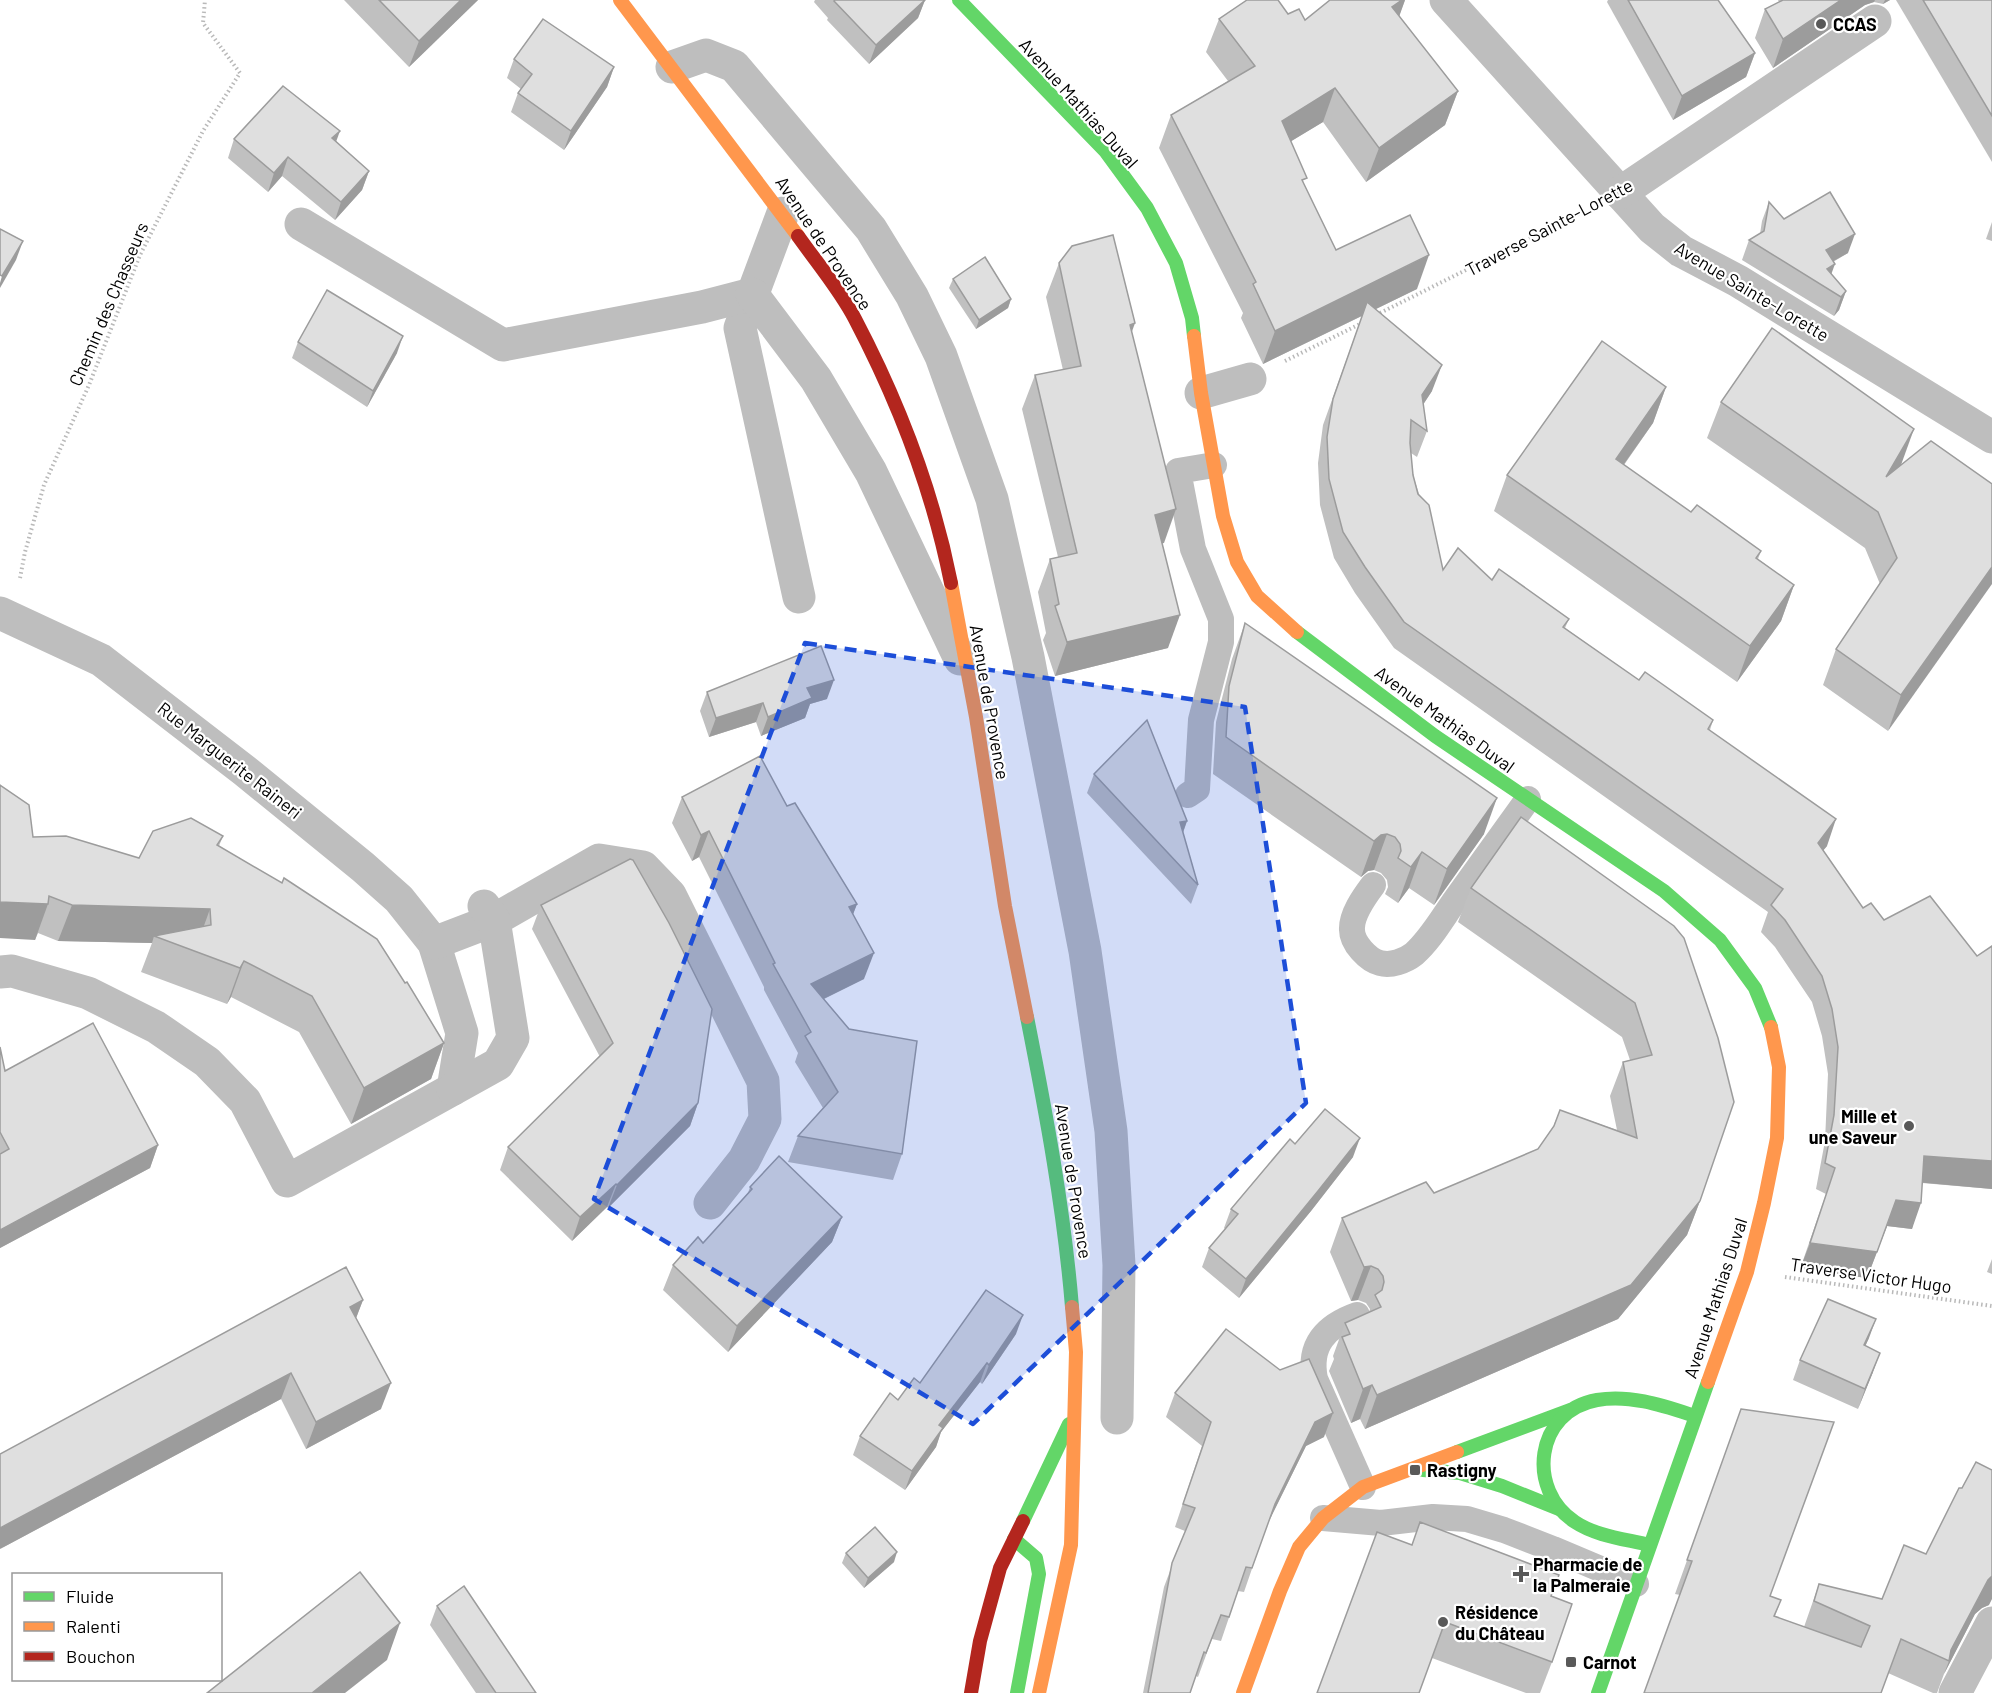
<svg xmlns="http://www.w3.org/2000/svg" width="1992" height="1693" font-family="Barlow,sans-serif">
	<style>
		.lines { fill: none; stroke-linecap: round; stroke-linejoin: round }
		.path { stroke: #b9b9b9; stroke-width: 4; stroke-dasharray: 1.5 3; stroke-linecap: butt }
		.lane { stroke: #bebebe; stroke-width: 26 }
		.street { stroke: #bebebe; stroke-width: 33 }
		.fast { stroke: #63d668; stroke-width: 14 }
		.slow { stroke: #ff974d; stroke-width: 14 }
		.jam { stroke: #b3261e; stroke-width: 14 }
		.wall { fill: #c0c0c0 }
		.shaded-wall { fill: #9c9c9c }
		.building { fill: #dfdfdf; stroke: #9c9c9c; stroke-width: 1.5 }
		.marked { fill: #1d4ed8; fill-opacity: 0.2; stroke: #1d4ed8; stroke-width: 4.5; stroke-dasharray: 12 8; stroke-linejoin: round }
		.poi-dot { fill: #595959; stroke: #fff; stroke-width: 2 }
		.labels { text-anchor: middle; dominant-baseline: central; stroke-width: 4.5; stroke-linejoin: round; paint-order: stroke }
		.poi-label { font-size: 18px; font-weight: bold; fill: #000; stroke: #fff; text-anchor: start }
		.street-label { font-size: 18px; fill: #000; stroke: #fff }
	</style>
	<rect width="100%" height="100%" fill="#fff"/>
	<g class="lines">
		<g class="path">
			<polyline points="1376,315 1584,211"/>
			<polyline points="1285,361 1362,323"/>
			<polyline points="20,578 25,552 44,485 89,385 140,255 203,131 240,73 203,23 205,0"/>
			<polyline points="1785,1277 1992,1306"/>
		</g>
		<g class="lane">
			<polyline points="1188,795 1197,789 1201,720 1221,642 1221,619 1193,549 1178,471 1214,465"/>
			<path d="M 1373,885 C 1364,897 1351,915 1352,930 C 1352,943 1368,960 1380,963 C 1391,966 1405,961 1414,954 C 1431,939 1443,917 1456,899 C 1480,866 1504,832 1528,799"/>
			<path d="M 1357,1315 C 1326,1326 1308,1345 1315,1379 L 1363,1487"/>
			<polyline points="1323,1518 1381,1523 1433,1517 1467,1519 1504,1530 1553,1549 1636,1584"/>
		</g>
		<g class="street">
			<polyline points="1446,0 1652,228 1681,251 1738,281 1992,437"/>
			<polyline points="672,67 706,55 734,66 871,229 912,296 941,356 992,499 1028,657 1085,951 1111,1131 1119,1265 1117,1418"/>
			<polyline points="1620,193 1875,21"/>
			<polyline points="783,213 740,328 799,597"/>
			<polyline points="301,224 503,345 702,307 752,294"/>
			<polyline points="752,294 816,379 871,472 960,659"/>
			<polyline points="1201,393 1250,379"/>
			<polyline points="0,613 101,660 245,771 363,867 399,899 434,943 462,1033 453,1089 287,1181 245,1101 207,1062 156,1027 88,993 12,971 0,972"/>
			<polyline points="434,943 494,920 599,860 643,867 670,895 763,1081 765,1119 744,1160 710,1203"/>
			<polyline points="453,1089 498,1064 513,1038 494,920 484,906"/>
			<polyline points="1955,1693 1992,1623"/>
		</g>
		<g class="fast">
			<polyline points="959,0 1106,152 1147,208 1176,263 1192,318 1194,336"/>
			<polyline points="1297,632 1435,736 1664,891 1720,940 1755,988 1771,1027"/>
			<path d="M 1027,1017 C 1046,1113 1064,1209 1072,1307"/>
			<polyline points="1457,1452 1570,1410"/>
			<polyline points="1423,1470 1460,1473 1502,1486 1559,1509"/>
			<polyline points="1023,1521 1069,1424"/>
			<polyline points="1014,1539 1036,1558 1039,1574 1017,1693"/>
			<path d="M 1649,1545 C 1625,1539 1596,1536 1575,1522 C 1526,1490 1535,1411 1597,1400 C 1630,1394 1664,1406 1695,1416"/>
			<polyline points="1598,1693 1708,1382"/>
		</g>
		<g class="slow">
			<polyline points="620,0 798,236"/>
			<polyline points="1194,336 1201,393 1223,516 1237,562 1257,596 1297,632"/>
			<polyline points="951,583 976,717 1005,906 1027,1017"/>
			<polyline points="1708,1382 1747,1272 1764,1203 1777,1138 1779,1067 1771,1027"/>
			<polyline points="1039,1693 1071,1545 1076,1352 1072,1307"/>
			<polyline points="1243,1693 1280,1591 1299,1547 1323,1518 1363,1487 1457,1452"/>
		</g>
		<g class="jam">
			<path d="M 798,236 C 817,263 840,290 855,319 C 898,401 933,492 951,583"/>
			<polyline points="971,1693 980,1641 1000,1568 1023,1521"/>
		</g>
	</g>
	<g class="wall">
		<polygon points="344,0 478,0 409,67"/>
		<polygon points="815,0 925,0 918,18 869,64 827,20 828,18 814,2"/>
		<polygon points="1330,0 1405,0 1399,16 1458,91 1445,125 1366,182 1323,122 1291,141 1304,184 1336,250 1417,289 1376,309 1432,391 1423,405 1427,431 1417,457 1411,453 1413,475 1443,570 1492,580 1569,619 1565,628 1639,680 1713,720 1710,730 1827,846 1823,850 1863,908 1884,920 1977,956 1992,946 1992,1189 1922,1183 1912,1229 1887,1226 1867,1278 1800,1269 1826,1194 1816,1189 1825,1141 1828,1074 1822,1036 1812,1002 1775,947 1761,932 1768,912 1394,648 1355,593 1334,558 1320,505 1318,463 1323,425 1362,316 1263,364 1241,318 1243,313 1159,148 1171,115 1228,81 1206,52 1219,19 1288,14 1305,20"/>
		<polygon points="1608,0 1718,0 1755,53 1746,77 1673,120 1607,2"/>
		<polygon points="1778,0 1890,0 1883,4 1874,2 1865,5 1773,68 1755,38 1765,9 1779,2"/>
		<polygon points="1896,0 1992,0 1992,162"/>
		<polygon points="514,59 614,67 607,87 564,150 511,112 518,93 521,89 507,78"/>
		<polygon points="234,139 336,141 369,171 362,190 335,220 282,176 268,192 228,158"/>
		<polygon points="1769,202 1784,219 1848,253 1833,262 1831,274 1846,291 1839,310 1834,316 1742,260 1749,240 1760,234 1762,221"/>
		<polygon points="1992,222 1992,241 1986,239"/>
		<polygon points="1059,263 1132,333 1164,543 1162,543 1168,648 1055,676 1043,640 1046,633 1038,592 1050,559 1058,557 1022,409 1035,375 1063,370 1046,297"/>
		<polygon points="953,279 1011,299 1008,308 976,329 949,288"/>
		<polygon points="298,342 397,353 367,407 292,358"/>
		<polygon points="1666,387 1653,423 1624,465 1691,512 1761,551 1758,559 1794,585 1781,621 1737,682 1494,511 1507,475"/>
		<polygon points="1721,402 1900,466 1992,484 1888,731 1823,685 1836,649 1880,584 1865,548 1707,438"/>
		<polygon points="1245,623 1484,834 1434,905 1409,888 1398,903 1385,894 1388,887 1387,880 1381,873 1374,870 1368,871 1361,877 1213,774 1216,722 1232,659"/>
		<polygon points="707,692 827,699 810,704 805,718 761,736 756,722 709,737 700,711"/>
		<polygon points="1094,774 1187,821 1183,833 1198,885 1191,904 1087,793"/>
		<polygon points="682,797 787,806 857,904 853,914 864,979 824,999 902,1154 893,1180 788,1162 798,1136 823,1108 795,1062 798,1053 764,990 764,987 699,857 692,861 672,823"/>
		<polygon points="223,836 219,846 444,1043 431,1079 351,1124 299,1032 231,997 227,1004 141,972 152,943 58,941 38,933 35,940 33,837 139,858"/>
		<polygon points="1471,888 1674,926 1700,1201 1687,1235 1618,1319 1365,1429 1360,1419 1351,1423 1329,1371 1334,1359 1333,1356 1345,1323 1369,1312 1370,1309 1366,1303 1358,1300 1351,1301 1330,1252 1342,1218 1434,1193 1538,1149 1553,1127 1560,1110 1617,1130 1610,1096 1623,1062 1630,1060 1622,1037 1458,922"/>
		<polygon points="541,905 698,1103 690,1126 608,1208 607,1207 572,1241 500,1170 508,1147 600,1057 532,929"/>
		<polygon points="0,1047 5,1071 158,1145 150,1168 0,1248"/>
		<polygon points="1295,1144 1353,1157 1311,1211 1239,1298 1202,1267 1209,1248 1225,1229 1224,1228 1231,1209"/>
		<polygon points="750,1187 842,1217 832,1242 728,1352 663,1290 673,1265 703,1243 747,1196"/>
		<polygon points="1992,1259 1992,1274 1987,1272"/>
		<polygon points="363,1300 356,1318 381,1409 306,1449 281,1399 0,1549"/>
		<polygon points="1016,1334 982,1384 980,1382 941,1432 936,1447 905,1490 853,1455 860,1436 898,1400 920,1383"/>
		<polygon points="1869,1338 1865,1346 1873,1372 1858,1409 1793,1380 1800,1360"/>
		<polygon points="1175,1393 1324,1437 1306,1446 1267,1525 1244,1592 1238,1591 1221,1641 1212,1639 1198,1677 1196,1676 1190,1693 1143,1693 1164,1587 1185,1531 1175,1527 1202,1446 1166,1417"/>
		<polygon points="1741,1409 1770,1596 1781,1600 1775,1616 1804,1627 1819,1584 1882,1599 1989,1605 1982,1608 1975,1614 1944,1674 1937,1693 1933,1693 1888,1673 1680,1595 1675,1594"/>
		<polygon points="1377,1532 1551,1596 1552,1662 1540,1693 1526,1693 1432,1658"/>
		<polygon points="846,1553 894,1562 864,1588 842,1563"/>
		<polygon points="437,1606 536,1693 476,1693 430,1625"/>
	</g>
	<g class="shaded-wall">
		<polygon points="461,0 478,0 409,67 419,41"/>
		<polygon points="925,0 918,18 869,64 876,45"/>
		<polygon points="1402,0 1405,0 1394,31 1392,7"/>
		<polygon points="1841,0 1875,0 1874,2 1865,5 1773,68 1783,39"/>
		<polygon points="1885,0 1890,0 1883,4"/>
		<polygon points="1755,53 1746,77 1673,120 1682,96"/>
		<polygon points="614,67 607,87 564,150 571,131"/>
		<polygon points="1335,88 1323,122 1270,154 1282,121"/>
		<polygon points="1458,91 1445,125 1366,182 1379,148"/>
		<polygon points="340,131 333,150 332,138"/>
		<polygon points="288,157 282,176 268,192 274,173"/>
		<polygon points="369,171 362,190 335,220 341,202"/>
		<polygon points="1855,234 1848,253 1819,269 1826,250"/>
		<polygon points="23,241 16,260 0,288 0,283 2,276"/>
		<polygon points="1429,255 1417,289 1263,364 1275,331"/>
		<polygon points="1835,264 1828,283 1827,269"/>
		<polygon points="1846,291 1839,310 1834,316 1841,297"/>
		<polygon points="1011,299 1008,308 976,329 979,320"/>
		<polygon points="1135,323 1123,357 1130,325"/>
		<polygon points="403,336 397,353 367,407 373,391"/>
		<polygon points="1442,365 1432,391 1412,421 1422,395"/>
		<polygon points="1666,387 1653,423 1602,495 1616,459"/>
		<polygon points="1914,429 1901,465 1875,510 1886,477"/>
		<polygon points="1176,509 1164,543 1143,548 1155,515"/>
		<polygon points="1992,567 1992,584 1888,731 1901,695"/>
		<polygon points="1794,585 1781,621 1737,682 1750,646"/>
		<polygon points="1180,615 1168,648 1055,676 1067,642"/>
		<polygon points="834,680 827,699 810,704 805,718 761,736 768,717 807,688"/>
		<polygon points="763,703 756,722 709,737 716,718"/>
		<polygon points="1497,798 1484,834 1434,905 1447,869"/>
		<polygon points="1836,819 1827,846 1808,869 1818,843"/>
		<polygon points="1187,821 1180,840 1180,822"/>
		<polygon points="709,831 699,857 692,861 701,835"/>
		<polygon points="1387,834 1374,870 1368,871 1361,877 1374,841 1381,835"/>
		<polygon points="1422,852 1409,888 1398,903 1411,867"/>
		<polygon points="0,902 48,904 35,940 0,938"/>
		<polygon points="857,904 847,930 849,907"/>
		<polygon points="72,905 210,909 197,945 154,936 152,943 58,941"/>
		<polygon points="874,953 864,979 801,1010 811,984"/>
		<polygon points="244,961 231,997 227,1004 240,968"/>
		<polygon points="444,1043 431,1079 351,1124 364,1088"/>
		<polygon points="698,1103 690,1126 608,1208 617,1185"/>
		<polygon points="1360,1138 1353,1157 1311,1211 1239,1298 1246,1279"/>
		<polygon points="158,1145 150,1168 0,1248 0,1230"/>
		<polygon points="1924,1156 1992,1161 1992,1189 1915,1182"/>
		<polygon points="616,1184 607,1207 572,1241 580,1217"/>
		<polygon points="1896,1200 1921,1203 1912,1229 1887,1226 1867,1278 1800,1269 1810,1243"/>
		<polygon points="1700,1201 1687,1235 1618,1319 1365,1429 1377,1395"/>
		<polygon points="842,1217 832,1242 728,1352 737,1326"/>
		<polygon points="1371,1266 1358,1300 1351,1301 1364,1267"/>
		<polygon points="363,1300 353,1326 350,1307"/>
		<polygon points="1023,1315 1016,1334 982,1384 989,1365"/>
		<polygon points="1876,1319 1869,1338 1857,1364 1864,1345"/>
		<polygon points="1880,1353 1873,1372 1858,1409 1865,1389"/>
		<polygon points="987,1363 980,1382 941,1432 936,1447 905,1490 912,1471 939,1425"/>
		<polygon points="291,1373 281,1399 0,1549 0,1528"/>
		<polygon points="391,1383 381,1409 306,1449 316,1422"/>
		<polygon points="1372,1385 1360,1419 1351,1423 1363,1389"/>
		<polygon points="1333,1413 1324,1437 1306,1446 1266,1527 1275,1504 1315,1422"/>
		<polygon points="897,1552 894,1562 864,1588 868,1578"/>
		<polygon points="1992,1576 1992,1599 1989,1605 1982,1608 1975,1614 1944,1674 1949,1661 1951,1650 1988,1580"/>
		<polygon points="400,1623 387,1660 345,1693 312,1693"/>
	</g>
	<g class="building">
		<polygon points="379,0 461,0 419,41"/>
		<polygon points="835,0 925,0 876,45 834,1"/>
		<polygon points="1247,0 1278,0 1288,14 1299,9 1305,20 1330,0 1402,0 1392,7 1458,91 1379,148 1335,88 1282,121 1307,178 1302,180 1336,250 1410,215 1429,255 1275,331 1253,284 1256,282 1171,115 1255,66 1219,19"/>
		<polygon points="1628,0 1718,0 1755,53 1682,96"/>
		<polygon points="1783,0 1841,0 1783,39 1765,9"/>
		<polygon points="1923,0 1992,0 1992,116"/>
		<polygon points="543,19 614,67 571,131 518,93 532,74 514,59"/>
		<polygon points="283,86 340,131 332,138 369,171 341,202 288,157 274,173 234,139"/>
		<polygon points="1830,192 1855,234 1826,250 1835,264 1827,269 1846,291 1841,297 1749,240 1764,231 1769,202 1784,219"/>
		<polygon points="0,229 23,241 2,276 0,275"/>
		<polygon points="1113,235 1135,323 1130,325 1176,509 1155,515 1180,615 1067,642 1055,606 1059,604 1050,559 1077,553 1035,375 1081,366 1059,263 1072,246"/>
		<polygon points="985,257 1011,299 979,320 953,279"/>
		<polygon points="327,290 403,336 373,391 298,342"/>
		<polygon points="1367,302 1442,365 1422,395 1427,431 1411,420 1410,443 1413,475 1418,494 1429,505 1443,570 1458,548 1492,580 1499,569 1569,619 1563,627 1639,680 1645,672 1713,720 1708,729 1836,819 1818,843 1863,908 1871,903 1884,920 1930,896 1977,956 1992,946 1992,1161 1924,1156 1921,1203 1896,1200 1877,1252 1810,1243 1835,1168 1825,1163 1834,1115 1838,1047 1832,1009 1822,976 1785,920 1771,905 1783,889 1404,622 1365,567 1343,532 1329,479 1327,437 1333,399"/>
		<polygon points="1772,328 1914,429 1886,477 1931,441 1992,484 1992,567 1901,695 1836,649 1897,558 1878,512 1721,402"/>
		<polygon points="1602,341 1666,387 1616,459 1691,512 1697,505 1761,551 1756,558 1794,585 1750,646 1507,475"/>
		<polygon points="1245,623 1497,798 1447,869 1422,852 1411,867 1398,858 1401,851 1400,844 1395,837 1387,834 1381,835 1374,841 1226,737 1229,686"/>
		<polygon points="821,646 834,680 807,688 812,698 768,717 763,703 716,718 707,692"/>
		<polygon points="1147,720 1187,821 1180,822 1198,885 1094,774"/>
		<polygon points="760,756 787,806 795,803 857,904 849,907 874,953 811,984 849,1029 917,1041 902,1154 798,1136 838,1092 805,1036 811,1032 773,964 775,963 709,831 701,835 682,797"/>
		<polygon points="0,785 29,805 33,837 66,836 139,858 153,831 191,818 223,836 217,845 282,883 284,878 377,939 405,983 407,982 444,1043 364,1088 312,996 244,961 240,968 154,936 211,925 210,909 72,905 49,896 48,904 0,902"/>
		<polygon points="1521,817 1674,926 1684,938 1718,1038 1734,1102 1700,1201 1631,1285 1377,1395 1372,1385 1363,1389 1342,1337 1350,1334 1345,1323 1381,1307 1375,1295 1382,1290 1384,1282 1383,1276 1378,1269 1371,1266 1364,1267 1342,1218 1426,1182 1434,1193 1538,1149 1554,1126 1560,1110 1637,1138 1623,1062 1652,1055 1635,1003 1471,888"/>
		<polygon points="630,859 633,860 669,923 712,1009 698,1103 617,1185 616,1184 580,1217 508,1147 613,1043 541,905"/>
		<polygon points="93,1023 158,1145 0,1230 0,1154 9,1149 0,1132 0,1047 5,1071"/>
		<polygon points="1325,1109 1360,1138 1318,1191 1246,1279 1209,1248 1238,1214 1231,1209 1290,1139 1295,1144"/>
		<polygon points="779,1156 842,1217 737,1326 673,1265 698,1237 703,1243 752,1189 750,1187"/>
		<polygon points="346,1267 363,1300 350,1307 391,1383 316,1422 291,1373 0,1528 0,1454"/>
		<polygon points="986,1290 1023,1315 989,1365 987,1363 939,1425 943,1428 912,1471 860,1436 890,1393 898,1400 914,1378 920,1383"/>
		<polygon points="1828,1299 1876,1319 1864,1345 1880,1353 1865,1389 1800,1360"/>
		<polygon points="1226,1329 1280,1370 1309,1359 1333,1413 1315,1422 1275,1504 1252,1568 1246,1567 1229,1617 1221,1615 1206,1653 1204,1652 1190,1693 1148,1693 1172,1563 1195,1508 1183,1504 1211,1422 1175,1393"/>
		<polygon points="1741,1409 1834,1422 1770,1596 1781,1600 1774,1616 1861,1647 1870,1626 1814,1601 1819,1584 1882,1599 1904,1545 1926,1554 1959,1488 1962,1488 1976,1462 1992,1470 1992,1576 1988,1580 1951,1650 1949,1661 1901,1639 1881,1693 1644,1693 1692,1561 1687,1560"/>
		<polygon points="1420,1522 1559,1575 1551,1596 1572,1604 1552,1662 1445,1622 1419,1693 1317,1693 1377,1532 1412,1545"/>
		<polygon points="875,1527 897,1552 868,1578 846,1553"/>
		<polygon points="360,1572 400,1623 312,1693 207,1693"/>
		<polygon points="464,1586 536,1693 496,1693 437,1606"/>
	</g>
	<path class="marked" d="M 805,643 L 1245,707 L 1306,1103 L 973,1424 L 594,1199 Z"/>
	<g class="poi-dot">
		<circle cx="1821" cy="24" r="6"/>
		<circle cx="1909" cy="1126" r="6"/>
		<rect x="1409" y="1464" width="12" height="12" rx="3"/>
		<path d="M1518 1565h6v6h6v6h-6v6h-6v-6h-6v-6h6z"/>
		<circle cx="1443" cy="1622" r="6"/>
		<rect x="1565" y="1656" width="12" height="12" rx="3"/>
	</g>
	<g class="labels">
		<g class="poi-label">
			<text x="1833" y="24">CCAS</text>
			<text x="1897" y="1116" text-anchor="end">Mille et<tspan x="1897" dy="21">une Saveur</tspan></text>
			<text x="1427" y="1470">Rastigny</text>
			<text x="1533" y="1564">Pharmacie de<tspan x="1533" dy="21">la Palmeraie</tspan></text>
			<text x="1455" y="1612">Résidence<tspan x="1455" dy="21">du Château</tspan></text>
			<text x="1583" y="1662">Carnot</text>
		</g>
		<g class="street-label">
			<text transform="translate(1079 103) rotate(48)">Avenue Mathias Duval</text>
			<text transform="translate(1549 227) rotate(-28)">Traverse Sainte-Lorette</text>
			<text transform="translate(824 243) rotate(56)">Avenue de Provence</text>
			<text transform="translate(1752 291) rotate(31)">Avenue Sainte-Lorette</text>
			<text transform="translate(108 304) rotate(-67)">Chemin des Chasseurs</text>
			<text transform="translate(990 702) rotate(80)">Avenue de Provence</text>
			<text transform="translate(1445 719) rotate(36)">Avenue Mathias Duval</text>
			<text transform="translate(230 760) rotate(38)">Rue Marguerite Raineri</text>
			<text transform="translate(1074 1181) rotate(81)">Avenue de Provence</text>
			<text transform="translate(1871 1275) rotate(8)">Traverse Victor Hugo</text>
			<text transform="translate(1715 1298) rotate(-72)">Avenue Mathias Duval</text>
		</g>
	</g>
	<rect x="12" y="1573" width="210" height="108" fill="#ffffff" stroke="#999999" stroke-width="1.5"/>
	<rect x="24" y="1592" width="30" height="9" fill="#63d668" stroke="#999999" stroke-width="1.5"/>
	<text x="66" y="1603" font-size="18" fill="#000000">Fluide</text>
	<rect x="24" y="1622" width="30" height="9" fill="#ff974d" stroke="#999999" stroke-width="1.5"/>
	<text x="66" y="1633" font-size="18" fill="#000000">Ralenti</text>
	<rect x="24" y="1652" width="30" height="9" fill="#b3261e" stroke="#999999" stroke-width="1.5"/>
	<text x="66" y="1663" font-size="18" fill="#000000">Bouchon</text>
</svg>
